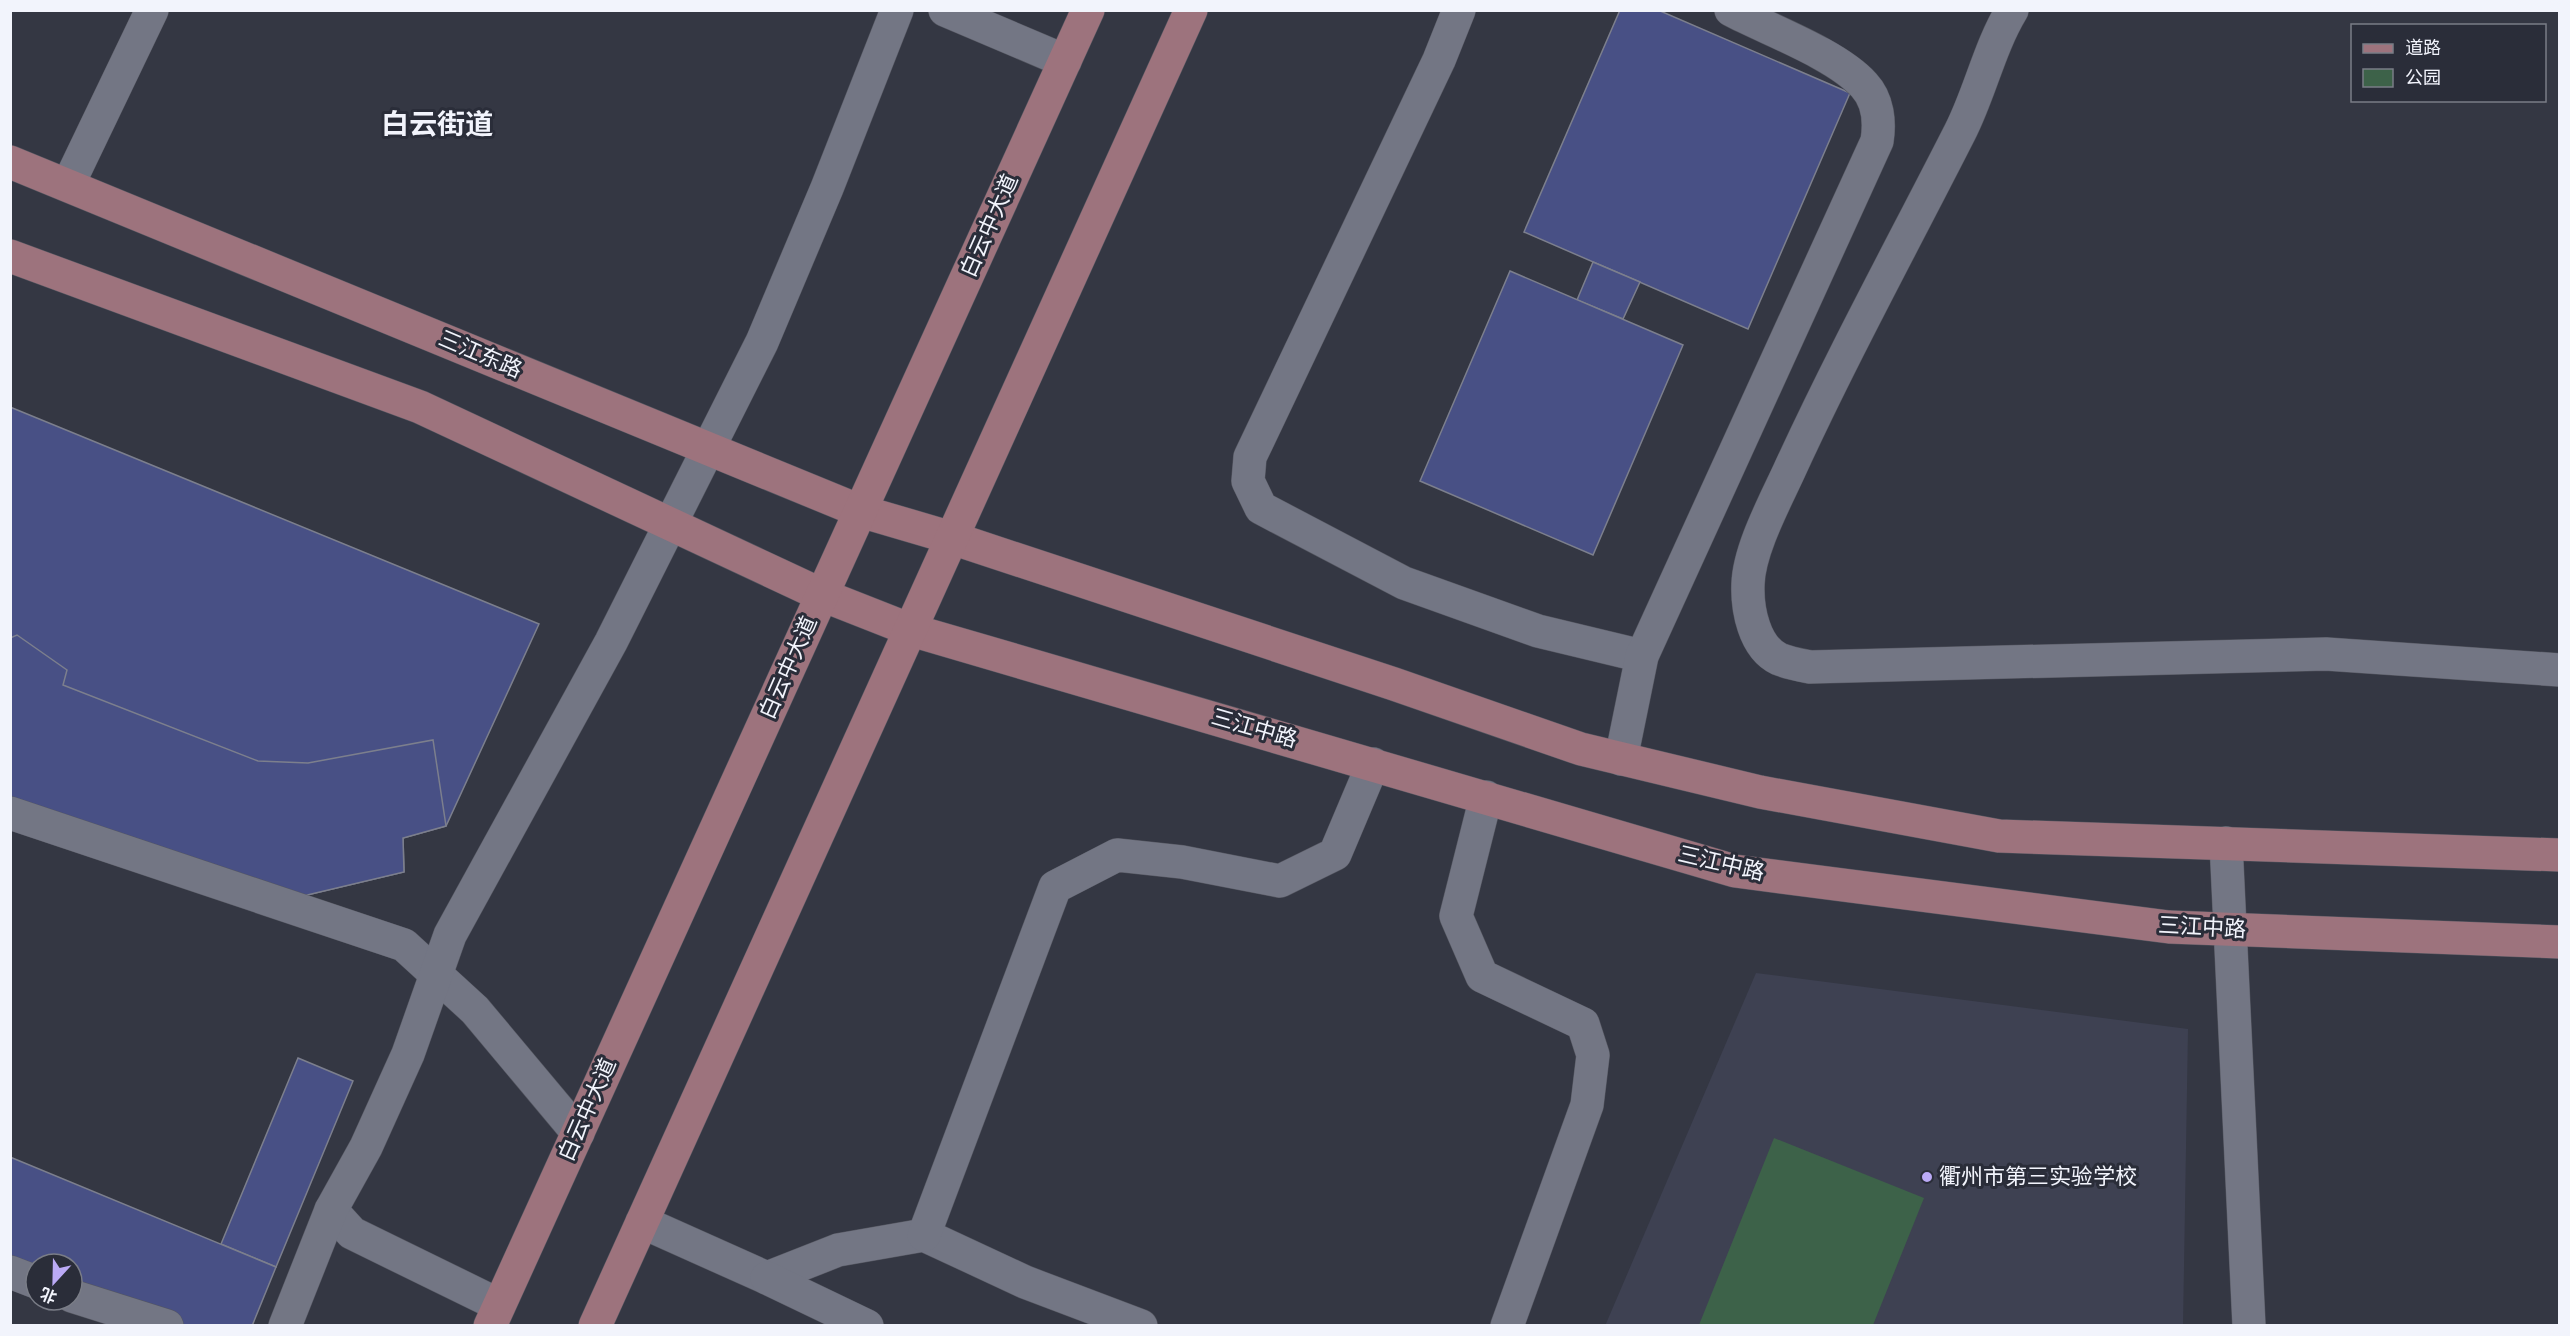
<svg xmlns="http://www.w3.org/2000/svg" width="2570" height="1336" font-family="'Sofia Sans Condensed','Noto Sans SC',sans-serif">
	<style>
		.built { fill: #3e4152 }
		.green { fill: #3d6249 }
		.building { fill: #485085; stroke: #7c7f8d; stroke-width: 1.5 }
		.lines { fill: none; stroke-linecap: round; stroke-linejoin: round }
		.minor-casing { stroke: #545660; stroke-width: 34 }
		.major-casing { stroke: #545660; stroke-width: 34 }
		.minor { stroke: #737684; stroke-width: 33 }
		.major { stroke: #9d737d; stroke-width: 33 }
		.poi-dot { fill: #bbaaf6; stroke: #2a2d39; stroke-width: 2 }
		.labels { text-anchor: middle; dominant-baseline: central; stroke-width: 6; stroke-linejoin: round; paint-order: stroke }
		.street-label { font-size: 22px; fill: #f2f4fc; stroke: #2a2d39 }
		.poi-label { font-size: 22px; fill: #f2f4fc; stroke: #2a2d39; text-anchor: start }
		.district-label { font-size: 28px; font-weight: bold; fill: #f2f4fc; stroke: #2a2d39 }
	</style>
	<rect width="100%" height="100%" fill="#343743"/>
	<polygon class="built" points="1756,973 2188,1029 2183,1325 1605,1326"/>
	<polygon class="green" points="1774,1138 1924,1198 1873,1325 1699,1325"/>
	<g class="building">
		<polygon points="1620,10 1658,10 1850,93 1748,329 1524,232"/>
		<polygon points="1593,262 1640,282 1623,319 1577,300"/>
		<polygon points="1510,271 1683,345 1593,555 1420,481"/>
		<polygon points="10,407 539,624 446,826 403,838 404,872 261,906 10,800"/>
		<polygon points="17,635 67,670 63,685 258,761 308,763 433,740 446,826 403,838 404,872 261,906 10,800 10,638"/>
		<polygon points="298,1058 353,1081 276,1267 221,1244"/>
		<polygon points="10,1157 276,1267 252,1326 172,1326 72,1284 72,1264 36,1264 36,1269 10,1259"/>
	</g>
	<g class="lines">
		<defs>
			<g id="minor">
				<polyline points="945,10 1065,61"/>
				<polyline points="1459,10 1439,60 1250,457 1248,481 1261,508 1404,583 1538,631 1642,656"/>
				<path d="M 2012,10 C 1989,48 1980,93 1960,132 C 1903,244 1843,354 1790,469 C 1776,500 1749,549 1748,584 C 1747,609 1754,647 1779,659 C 1789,663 1800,665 1810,667 L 2326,654 L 2560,670"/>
				<polyline points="68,185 152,10"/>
				<path d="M 1621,759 L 1642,656 L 1877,141 C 1880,122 1878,100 1864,85 C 1836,54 1769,30 1731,10"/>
				<polyline points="1486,797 1456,916 1482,976 1583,1024 1593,1055 1587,1105 1507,1326"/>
				<polyline points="10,813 404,945 475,1010 578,1133"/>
				<polyline points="2226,843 2249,1326"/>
				<polyline points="331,1210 352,1233 499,1305"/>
				<polyline points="642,1222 767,1278 838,1250 924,1235 1025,1282 1141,1326"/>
				<polyline points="924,1235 1055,887 1117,855 1182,862 1280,881 1335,854 1373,764"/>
				<polyline points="10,1272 36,1282"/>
				<polyline points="767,1278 867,1326"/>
				<polyline points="72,1296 167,1326"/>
				<polyline points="285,1326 331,1210 366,1147 408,1054 450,935 611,642 762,342 827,188 897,10"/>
			</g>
			<g id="major">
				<polyline points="10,162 860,511 952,538 1394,684 1581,749 1760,792 1999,836 2560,855"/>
				<polyline points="10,256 420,407 822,595 911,630 1735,871 2169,927 2560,942"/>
				<polyline points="490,1326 1088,10"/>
				<polyline points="595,1326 1191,10"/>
			</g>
		</defs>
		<use href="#minor" class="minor-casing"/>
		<use href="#major" class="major-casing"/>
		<use href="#minor" class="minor"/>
		<use href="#major" class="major"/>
	</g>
	<circle class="poi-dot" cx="1927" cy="1177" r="6"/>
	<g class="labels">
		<g class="street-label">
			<text transform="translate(990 226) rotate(-66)">白云中大道</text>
			<text transform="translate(480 355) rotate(23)">三江东路</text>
			<text transform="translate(789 668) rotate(-66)">白云中大道</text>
			<text transform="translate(1254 729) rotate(16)">三江中路</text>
			<text transform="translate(1721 864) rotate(13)">三江中路</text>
			<text transform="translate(2202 928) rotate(3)">三江中路</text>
			<text transform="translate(588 1110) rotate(-66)">白云中大道</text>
		</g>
		<g class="poi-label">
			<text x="1939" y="1177">衢州市第三实验学校</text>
		</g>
		<g class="district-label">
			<text x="437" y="125">白云街道</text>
		</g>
	</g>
	<rect width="2570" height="1336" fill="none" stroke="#f2f4fc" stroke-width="24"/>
	<rect x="2351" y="24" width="195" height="78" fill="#2a2d39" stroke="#7a7d87" stroke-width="1.5"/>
	<rect x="2363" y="44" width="30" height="9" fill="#9d737d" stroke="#7a7d87" stroke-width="1.5"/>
	<text x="2405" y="54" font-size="18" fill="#f2f4fc">道路</text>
	<rect x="2363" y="69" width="30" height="18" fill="#3d6249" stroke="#7a7d87" stroke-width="1.5"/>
	<text x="2405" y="84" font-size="18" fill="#f2f4fc">公园</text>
	<g transform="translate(54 1282) rotate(202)"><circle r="28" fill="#2a2d39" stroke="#7a7d87" stroke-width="1.5"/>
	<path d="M0-4.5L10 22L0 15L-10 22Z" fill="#bbaaf6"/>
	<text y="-9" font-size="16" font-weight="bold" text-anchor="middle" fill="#f2f4fc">北</text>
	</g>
</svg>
